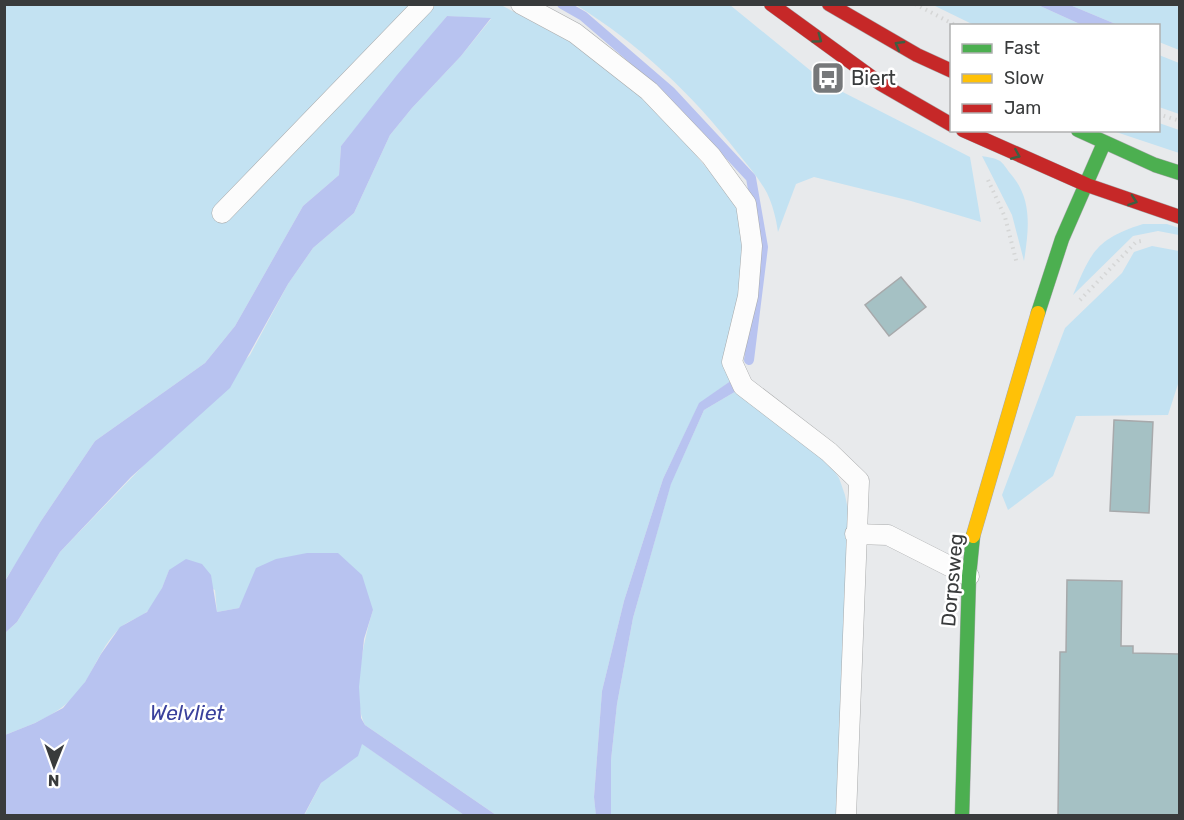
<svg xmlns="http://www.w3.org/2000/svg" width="1184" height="820" font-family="Rubik,sans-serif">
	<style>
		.green { fill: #c3e2f2 }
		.water { fill: #b8c3f0 }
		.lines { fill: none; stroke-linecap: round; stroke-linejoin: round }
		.stream { stroke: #b8c3f0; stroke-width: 10 }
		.building { fill: #a5c1c4; stroke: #a7a9ab; stroke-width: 1.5 }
		.lane-casing { stroke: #a8aaab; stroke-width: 21 }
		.fast-casing { stroke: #a8aaab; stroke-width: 15 }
		.slow-casing { stroke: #a8aaab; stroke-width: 15 }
		.jam-casing { stroke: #a8aaab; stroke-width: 15 }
		.path { stroke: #d5d6d6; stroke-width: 4; stroke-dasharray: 1.5 4.5; stroke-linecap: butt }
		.lane { stroke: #fcfcfc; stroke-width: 20 }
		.fast { stroke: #4caf50; stroke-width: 14 }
		.slow { stroke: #ffc107; stroke-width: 14 }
		.jam { stroke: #c62828; stroke-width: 14 }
		.oneway { stroke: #3f5e42 }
		.labels { text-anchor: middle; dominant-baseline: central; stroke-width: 5; stroke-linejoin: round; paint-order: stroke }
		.poi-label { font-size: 20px; fill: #393b3c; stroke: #fff; text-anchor: start }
		.street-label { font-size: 20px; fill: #393b3c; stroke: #fff }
		.water-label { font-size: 21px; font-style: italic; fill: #3a419c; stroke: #fff }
	</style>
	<rect width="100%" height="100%" fill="#e8eaec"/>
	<g class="green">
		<path d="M 5,5 L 501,5 L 572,43 L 626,82 L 688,146 L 732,198 L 740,215 L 744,259 L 735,313 L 732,380 L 699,404 L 663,479 L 624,601 L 602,691 L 594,797 L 596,815 L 496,815 L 365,725 C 351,698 364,638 373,610 L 248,590 L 239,608 L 217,612 L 215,590 L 169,570 C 164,584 156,606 144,614 C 136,619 126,622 120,628 C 105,642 97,662 87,679 C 68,712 38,722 5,735 L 5,633 L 17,622 L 60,552 L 250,355 L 288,284 L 313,248 L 354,213 L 390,135 L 412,108 L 461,56 L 491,19 L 447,16 L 341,146 L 339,175 L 303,206 L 235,326 L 205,363 L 95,441 L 41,521 L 23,553 L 5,580 Z"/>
		<path d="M 576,5 L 730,5 L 827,84 L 970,157 L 981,222 L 911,201 L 814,177 L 796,184 L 778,232 C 776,218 773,206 767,193 C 759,178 747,165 737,152 C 693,95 638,43 576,5 Z"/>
		<polygon points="933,5 1038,5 1082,25 974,25"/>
		<polygon points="1070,5 1179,5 1179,50 1159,42 1158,26 1118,25"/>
		<polygon points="1159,55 1179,63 1179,114 1159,107"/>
		<polygon points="1159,123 1179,130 1179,153 1113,131 1158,130"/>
		<path d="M 982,156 C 987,157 995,158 1000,161 C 1003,163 1007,169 1009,172 C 1033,198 1029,228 1024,261 L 1012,215 Z"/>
		<path d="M 1143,224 L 1167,224 L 1179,228 L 1179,235 L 1158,231 L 1133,236 L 1073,295 C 1091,252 1096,239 1143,224 Z"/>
		<polygon points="1152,246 1179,251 1179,381 1168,415 1076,416 1053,476 1008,510 1002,495 1065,328 1122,273 1134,252"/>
		<polygon points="738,390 828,462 839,478 845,495 851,525 845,815 611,816 611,760 617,704 633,618 671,483 704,410"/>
		<polygon points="361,743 464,815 304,816 321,783"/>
	</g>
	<g class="water">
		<polygon points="1038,5 1070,5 1118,25 1082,25"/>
		<polygon points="447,16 491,18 461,56 412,108 390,135 354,213 313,248 288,284 230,388 131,477 60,552 17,622 5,633 5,581 41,521 95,441 205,363 235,326 303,206 339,175 341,146 397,75"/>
		<polygon points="732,380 738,390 704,410 671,484 633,618 617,704 611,760 611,815 596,816 594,797 602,691 624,601 663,479 699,403"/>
		<polygon points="307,553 338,553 362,575 373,610 364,639 359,687 361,718 365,725 496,815 464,815 362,744 358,756 321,783 304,815 5,815 5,735 35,723 63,708 85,682 101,654 120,627 147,612 162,588 169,570 186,559 202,564 211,575 217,612 239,608 256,568 276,559"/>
	</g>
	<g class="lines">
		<polyline class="stream" points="562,4 583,16 670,91 751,178 763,247 749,360"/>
	</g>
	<g class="building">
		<polygon points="901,277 926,307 889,336 865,305"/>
		<polygon points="1114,420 1153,422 1149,513 1110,511"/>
		<polygon points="1067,580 1122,581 1121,646 1133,646 1133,653 1179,654 1179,816 1058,816 1060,652 1066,652"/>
	</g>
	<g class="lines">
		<defs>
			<g id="lane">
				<polyline points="521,4 575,33 649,91 711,156 746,204 752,246 748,296 732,362 743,386 829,452 859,481 846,816"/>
				<polyline points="222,213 424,4"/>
				<polyline points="855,534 888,535 969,576"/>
			</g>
			<g id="fast">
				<polyline points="1078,130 1155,165 1180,173"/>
				<polyline points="1038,313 1062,239 1104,143"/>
				<polyline points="962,816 969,576 973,536"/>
			</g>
			<polyline id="slow" points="973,536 1038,313"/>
			<g id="jam">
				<polyline points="771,4 881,84 952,125"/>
				<polyline points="829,4 917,55 952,71"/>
				<polyline points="963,130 1087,185 1180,217"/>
			</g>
		</defs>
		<use href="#lane" class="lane-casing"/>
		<use href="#fast" class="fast-casing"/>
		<use href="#slow" class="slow-casing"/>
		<use href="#jam" class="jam-casing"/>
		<g class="path">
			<polyline points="915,4 957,26"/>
			<polyline points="1158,114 1180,121"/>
			<polyline points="988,180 1005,217 1017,264"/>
			<polyline points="1080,300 1136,242 1141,241"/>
		</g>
		<use href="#lane" class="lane"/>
		<use href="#fast" class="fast"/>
		<use href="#slow" class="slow"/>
		<use href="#jam" class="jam"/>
	</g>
	<defs><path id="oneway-chevron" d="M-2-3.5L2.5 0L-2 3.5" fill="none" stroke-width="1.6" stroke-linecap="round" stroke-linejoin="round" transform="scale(1.5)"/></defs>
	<g class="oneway">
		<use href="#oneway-chevron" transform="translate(818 39) rotate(36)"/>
		<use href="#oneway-chevron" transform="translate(899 45) rotate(-150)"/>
		<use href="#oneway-chevron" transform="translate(1016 155) rotate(23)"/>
		<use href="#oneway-chevron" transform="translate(1133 201) rotate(19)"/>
	</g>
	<defs>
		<symbol id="bus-square" viewBox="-11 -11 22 22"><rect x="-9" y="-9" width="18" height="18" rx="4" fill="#76787a" stroke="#fff"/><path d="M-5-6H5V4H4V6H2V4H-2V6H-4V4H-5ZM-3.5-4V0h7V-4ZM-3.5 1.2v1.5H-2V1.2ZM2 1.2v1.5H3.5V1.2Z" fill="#fff"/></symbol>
	</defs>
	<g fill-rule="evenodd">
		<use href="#bus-square" x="809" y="59" width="38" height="38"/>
	</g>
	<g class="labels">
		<g class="poi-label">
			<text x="851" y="78">Biert</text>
		</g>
		<g class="street-label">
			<text transform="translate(952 580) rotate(-85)">Dorpsweg</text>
		</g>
		<g class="water-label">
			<text x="187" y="712">Welvliet</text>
		</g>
	</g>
	<rect width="1184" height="820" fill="none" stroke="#393b3c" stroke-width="12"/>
	<rect x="950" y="24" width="210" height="108" fill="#ffffff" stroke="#b0b1b1" stroke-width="1.5"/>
	<rect x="962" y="44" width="30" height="9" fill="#4caf50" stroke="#b0b1b1" stroke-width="1.5"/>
	<text x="1004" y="54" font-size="18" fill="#393b3c">Fast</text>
	<rect x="962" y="74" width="30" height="9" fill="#ffc107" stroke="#b0b1b1" stroke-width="1.5"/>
	<text x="1004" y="84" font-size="18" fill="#393b3c">Slow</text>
	<rect x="962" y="104" width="30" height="9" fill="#c62828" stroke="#b0b1b1" stroke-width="1.5"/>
	<text x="1004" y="114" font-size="18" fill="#393b3c">Jam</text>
	<g transform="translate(54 766) rotate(181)" stroke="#ffffff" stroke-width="4.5" paint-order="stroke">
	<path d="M0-4.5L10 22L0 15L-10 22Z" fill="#393b3c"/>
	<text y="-9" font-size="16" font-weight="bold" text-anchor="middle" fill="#393b3c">N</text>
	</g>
</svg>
